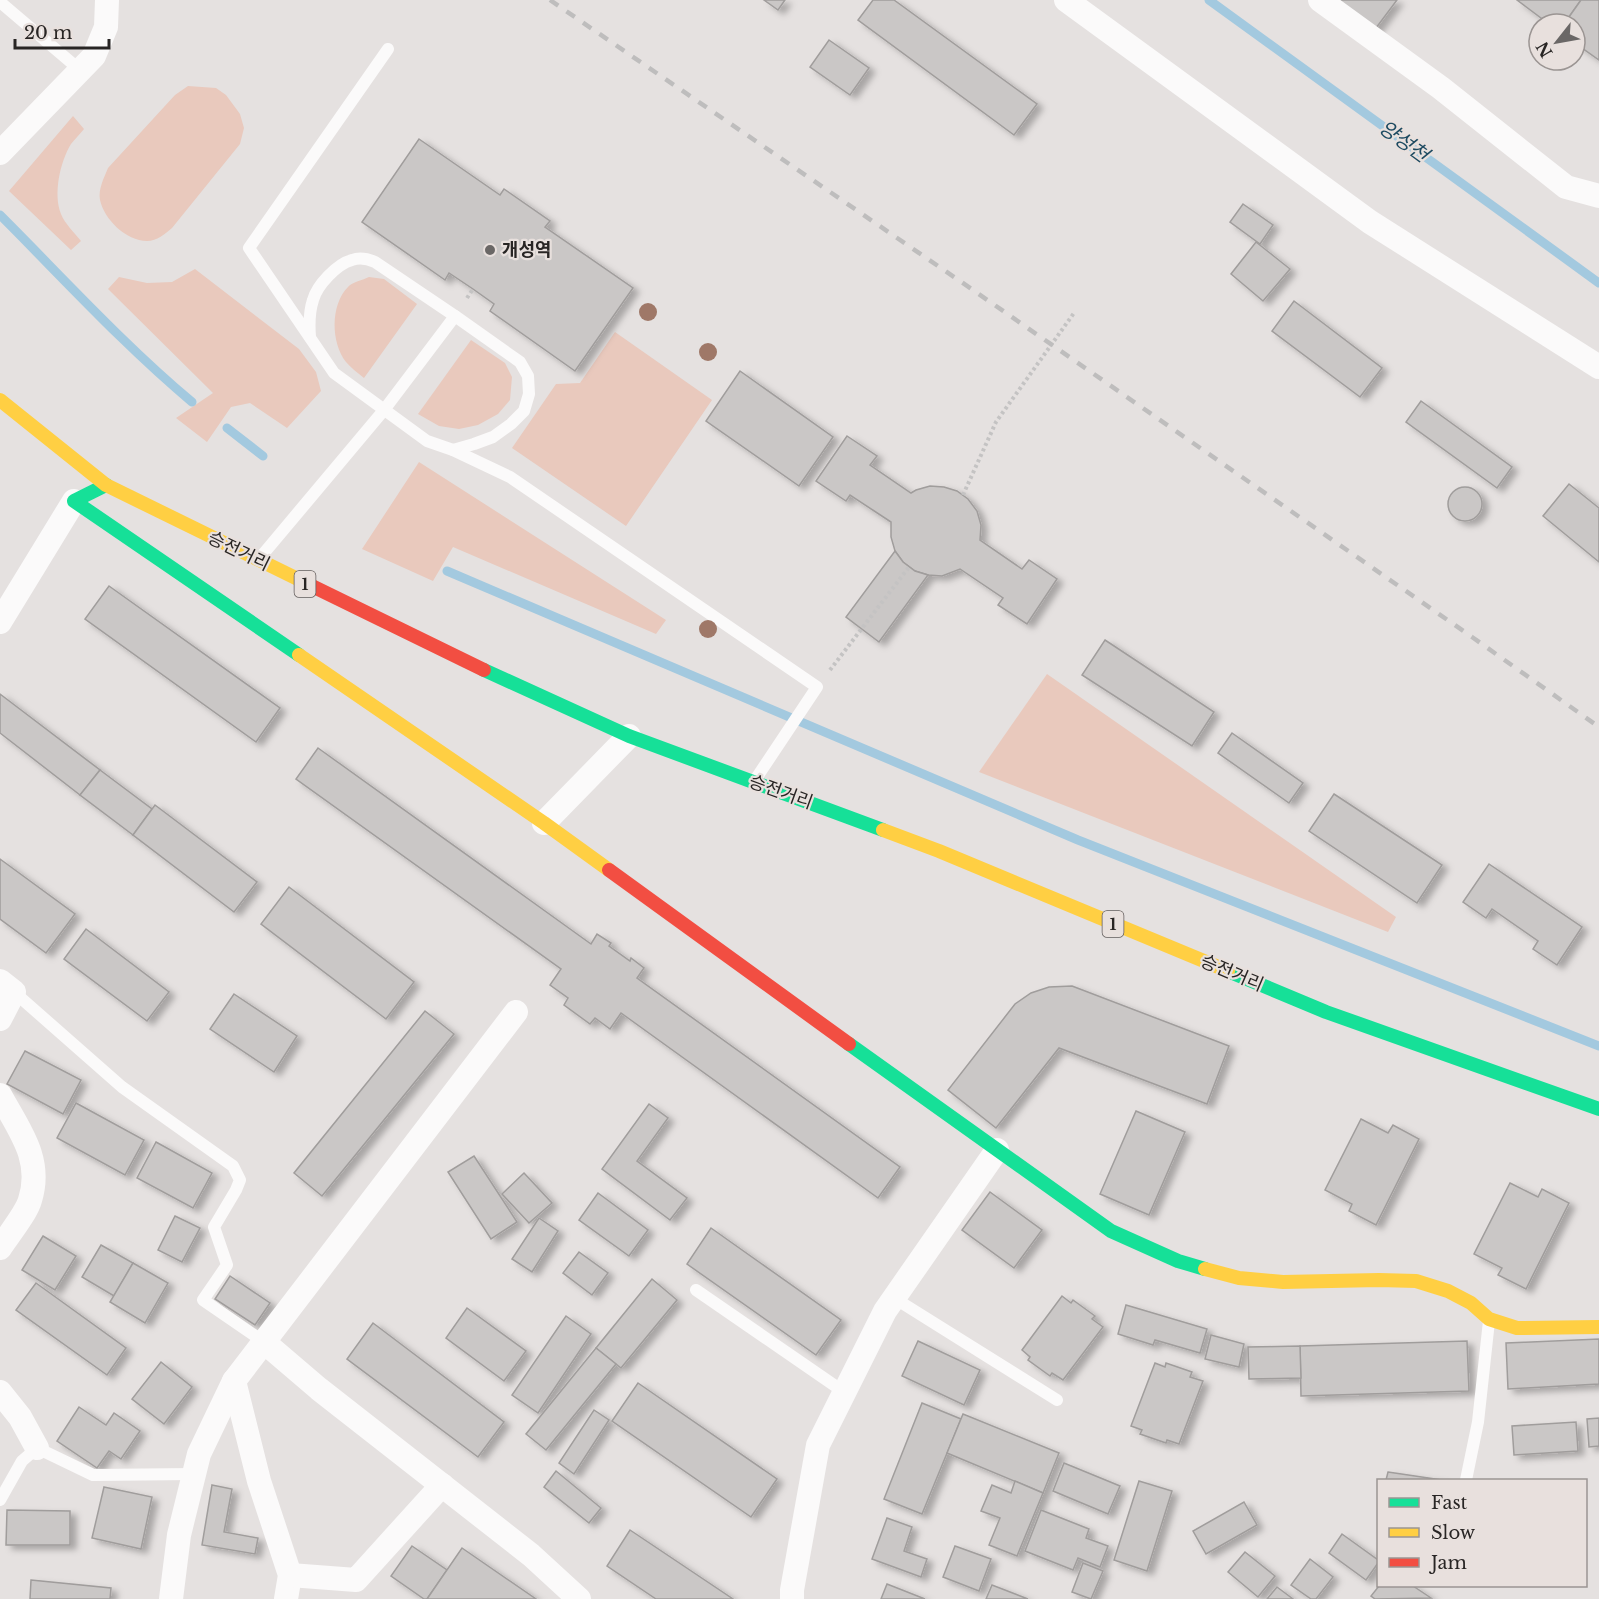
<svg xmlns="http://www.w3.org/2000/svg" width="1599" height="1599" font-family="'Libre Baskerville','Noto Sans KR',serif">
	<style>
		.green { fill: #e9c9bd }
		.lines { fill: none; stroke-linecap: round; stroke-linejoin: round }
		.stream { stroke: #a3c9df; stroke-width: 9 }
		.building { fill: #cac7c6; stroke: #a09d9c; stroke-width: 1.5; filter: url(#shadow) }
		.path { stroke: #c4c3c3; stroke-width: 4; stroke-dasharray: 3 3; stroke-linecap: butt }
		.lane { stroke: #fbfafa; stroke-width: 12 }
		.street { stroke: #fbfafa; stroke-width: 24 }
		.fast { stroke: #16e098; stroke-width: 14 }
		.slow { stroke: #ffcf43; stroke-width: 14 }
		.jam { stroke: #f24e42; stroke-width: 14 }
		.rail { stroke: #bebdbd; stroke-width: 4.5; stroke-dasharray: 10 10; stroke-linecap: butt }
		.tree { fill: #9f7868 }
		.poi-dot { fill: #6a6766; stroke: #e8e0dd; stroke-width: 2 }
		.labels { text-anchor: middle; dominant-baseline: central; stroke-width: 4.5; stroke-linejoin: round; paint-order: stroke }
		.shield { fill: #e8e0dd; stroke: #625d5c; stroke-width: 1.5 }
		.shield-label { font-size: 16px; font-weight: bold; fill: #282524 }
		.poi-label { font-size: 18px; font-weight: bold; fill: #282524; stroke: #e8e0dd; text-anchor: start }
		.street-label { font-size: 18px; fill: #282524; stroke: #e8e0dd }
		.water-label { font-size: 20px; font-style: italic; fill: #1d4a61; stroke: #e8e0dd }
	</style>
	<defs>
		<filter id="shadow"><feDropShadow dx="6" dy="4" stdDeviation="3" flood-color="#0004"/></filter>
	</defs>
	<rect width="100%" height="100%" fill="#e5e1e0"/>
	<g class="green">
		<path d="M 188,86 L 216,88 L 226,95 L 240,114 L 244,128 L 240,144 L 172,228 C 165,234 157,241 147,241 C 126,241 104,219 100,200 C 98,189 104,178 108,168 L 175,95 Z"/>
		<path d="M 73,116 L 84,129 C 80,134 75,139 71,144 C 60,162 53,194 61,214 C 65,224 74,232 81,241 L 71,250 L 9,191 Z"/>
		<polygon points="195,269 299,349 316,372 321,391 287,428 250,403 231,407 207,442 176,418 213,393 108,289 119,277 147,283 172,282"/>
		<path d="M 369,277 L 384,279 L 417,304 L 364,378 C 358,373 351,368 346,362 C 331,343 330,305 348,287 C 352,282 363,280 369,277 Z"/>
		<polygon points="615,332 712,400 626,526 512,448 556,384 580,383"/>
		<polygon points="471,340 505,363 512,377 510,400 498,414 478,425 459,429 439,426 418,414"/>
		<polygon points="419,462 666,620 656,634 453,547 433,581 362,549"/>
		<polygon points="1047,674 1396,917 1388,932 979,772"/>
	</g>
	<g class="lines">
		<g class="stream">
			<polyline points="1209,0 1599,283"/>
			<path d="M 0,215 C 63,278 124,345 192,402"/>
			<polyline points="227,428 263,456"/>
			<polyline points="447,571 1078,840 1599,1046"/>
		</g>
	</g>
	<g class="building">
		<polygon points="764,0 785,0 778,10"/>
		<polygon points="873,0 894,0 1037,104 1014,135 858,20"/>
		<polygon points="1329,0 1397,0 1373,32"/>
		<polygon points="1517,0 1581,0 1564,24 1549,24"/>
		<polygon points="1581,0 1599,0 1599,60 1575,43 1575,24 1564,24"/>
		<polygon points="829,40 869,68 850,95 810,67"/>
		<polygon points="419,139 500,195 504,189 550,221 545,227 633,288 575,371 490,311 494,304 473,289 449,273 445,280 362,222"/>
		<polygon points="1243,204 1273,225 1260,244 1230,222"/>
		<polygon points="1256,242 1290,269 1263,301 1231,274"/>
		<polygon points="1294,301 1382,368 1360,397 1272,331"/>
		<polygon points="740,371 833,437 799,486 706,421"/>
		<polygon points="1421,401 1512,467 1497,488 1406,422"/>
		<polygon points="847,436 877,456 870,465 911,493 916,490 930,486 944,487 957,491 968,499 977,511 981,525 980,540 1022,569 1029,560 1057,579 1027,624 998,605 1003,598 960,569 942,576 928,575 915,571 903,562 895,551 891,537 891,522 850,495 846,501 816,481"/>
		<polygon points="1569,484 1599,508 1599,562 1543,516"/>
		<circle cx="1465" cy="504" r="17"/>
		<polygon points="895,551 903,562 915,571 928,575 879,642 846,617"/>
		<polygon points="109,586 280,708 256,742 85,619"/>
		<polygon points="1105,640 1214,712 1192,746 1082,675"/>
		<polygon points="0,694 100,770 80,795 0,733"/>
		<polygon points="1232,733 1303,783 1289,803 1218,753"/>
		<polygon points="318,748 591,944 597,934 611,943 609,946 630,961 631,958 644,968 637,978 900,1167 878,1198 621,1013 610,1029 595,1018 590,1024 564,1005 568,998 550,985 561,969 296,779"/>
		<polygon points="100,770 152,809 133,835 80,795"/>
		<polygon points="1334,794 1442,865 1417,903 1309,831"/>
		<polygon points="155,805 257,882 234,912 133,835"/>
		<polygon points="0,859 75,914 46,953 0,919"/>
		<polygon points="1489,864 1582,927 1557,965 1533,949 1538,941 1492,909 1486,918 1463,902"/>
		<polygon points="289,887 414,982 386,1019 261,924"/>
		<polygon points="86,929 169,992 147,1021 64,959"/>
		<polygon points="1072,986 1229,1046 1207,1104 1059,1048 996,1128 948,1090 1015,1004 1031,993 1049,987"/>
		<polygon points="234,994 297,1036 274,1072 210,1029"/>
		<polygon points="425,1011 454,1034 322,1196 294,1173"/>
		<polygon points="25,1051 81,1080 63,1114 7,1084"/>
		<polygon points="76,1103 144,1140 125,1175 57,1138"/>
		<polygon points="649,1104 668,1118 637,1161 687,1198 670,1220 602,1169"/>
		<polygon points="1136,1111 1185,1132 1149,1215 1100,1194"/>
		<polygon points="1361,1119 1388,1133 1393,1125 1419,1139 1376,1225 1349,1211 1352,1204 1325,1190"/>
		<polygon points="156,1142 212,1173 193,1208 137,1178"/>
		<polygon points="474,1156 517,1222 491,1239 448,1172"/>
		<polygon points="524,1173 552,1203 529,1223 502,1194"/>
		<polygon points="1510,1183 1538,1197 1542,1189 1569,1203 1526,1289 1498,1275 1502,1268 1474,1254"/>
		<polygon points="990,1192 1042,1230 1014,1268 962,1230"/>
		<polygon points="598,1193 648,1230 629,1256 579,1220"/>
		<polygon points="175,1216 200,1228 182,1262 158,1250"/>
		<polygon points="539,1218 558,1231 532,1272 512,1259"/>
		<polygon points="711,1228 841,1320 816,1355 687,1264"/>
		<polygon points="43,1236 76,1256 55,1290 22,1270"/>
		<polygon points="101,1245 133,1263 114,1296 82,1277"/>
		<polygon points="579,1252 608,1273 592,1295 563,1273"/>
		<polygon points="133,1263 168,1283 145,1323 110,1302"/>
		<polygon points="230,1276 270,1303 255,1325 215,1299"/>
		<polygon points="652,1279 677,1300 621,1368 596,1348"/>
		<polygon points="36,1283 126,1348 107,1375 16,1310"/>
		<polygon points="1062,1296 1071,1303 1073,1300 1095,1316 1092,1319 1103,1327 1063,1380 1052,1373 1050,1376 1028,1360 1030,1357 1022,1350"/>
		<polygon points="1126,1305 1207,1329 1200,1353 1155,1340 1153,1345 1118,1334"/>
		<polygon points="467,1308 526,1351 504,1381 446,1338"/>
		<polygon points="566,1316 591,1334 538,1413 512,1395"/>
		<polygon points="373,1323 504,1422 478,1457 347,1359"/>
		<polygon points="1211,1335 1244,1344 1239,1367 1205,1359"/>
		<polygon points="1599,1339 1599,1384 1508,1389 1506,1343"/>
		<polygon points="918,1341 980,1370 964,1405 902,1376"/>
		<polygon points="1467,1341 1469,1391 1301,1396 1300,1346"/>
		<polygon points="1300,1346 1301,1378 1249,1379 1248,1347"/>
		<polygon points="596,1348 616,1364 546,1450 526,1434"/>
		<polygon points="161,1362 192,1387 164,1424 132,1399"/>
		<polygon points="1155,1363 1165,1367 1166,1363 1192,1372 1190,1377 1203,1381 1179,1444 1167,1440 1166,1443 1140,1434 1142,1430 1131,1426"/>
		<polygon points="638,1383 777,1479 751,1517 612,1421"/>
		<polygon points="922,1403 961,1419 922,1514 884,1499"/>
		<polygon points="79,1407 106,1425 114,1413 140,1431 121,1459 109,1451 97,1468 57,1441"/>
		<polygon points="594,1410 609,1420 574,1474 559,1463"/>
		<polygon points="963,1414 1059,1453 1043,1493 947,1453"/>
		<polygon points="1599,1418 1599,1446 1589,1447 1587,1419"/>
		<polygon points="1576,1422 1578,1451 1514,1455 1512,1426"/>
		<polygon points="1064,1463 1120,1486 1108,1514 1053,1491"/>
		<polygon points="556,1471 601,1508 589,1523 544,1487"/>
		<polygon points="1388,1472 1442,1480 1386,1480"/>
		<polygon points="1015,1481 1043,1493 1017,1556 989,1545 1000,1518 981,1511 992,1485 1011,1493"/>
		<polygon points="1139,1481 1172,1491 1147,1571 1114,1560"/>
		<polygon points="212,1485 232,1489 224,1532 258,1538 255,1554 202,1545"/>
		<polygon points="104,1487 152,1497 141,1549 92,1538"/>
		<polygon points="1244,1502 1257,1525 1206,1554 1193,1531"/>
		<polygon points="7,1510 70,1511 70,1545 6,1545"/>
		<polygon points="1041,1510 1089,1529 1086,1538 1108,1546 1100,1567 1078,1558 1073,1570 1025,1551"/>
		<polygon points="887,1518 912,1527 904,1551 927,1559 921,1577 872,1559"/>
		<polygon points="630,1530 733,1599 656,1599 607,1566"/>
		<polygon points="1342,1534 1378,1560 1378,1563 1366,1580 1329,1553"/>
		<polygon points="412,1546 447,1570 427,1599 424,1599 391,1576"/>
		<polygon points="955,1546 991,1559 979,1591 943,1577"/>
		<polygon points="462,1548 536,1599 427,1599"/>
		<polygon points="1245,1552 1275,1576 1258,1597 1228,1572"/>
		<polygon points="1310,1559 1333,1577 1316,1599 1311,1599 1291,1585"/>
		<polygon points="1083,1563 1103,1571 1091,1599 1072,1592"/>
		<polygon points="31,1580 111,1588 110,1599 30,1599"/>
		<polygon points="887,1584 925,1599 881,1599"/>
		<polygon points="992,1585 1028,1599 986,1599"/>
		<polygon points="1379,1586 1413,1586 1431,1598 1375,1599 1371,1596"/>
		<polygon points="1277,1587 1293,1599 1267,1599"/>
	</g>
	<g class="lines">
		<g class="path">
			<polyline points="467,298 473,289"/>
			<polyline points="963,495 996,422 1074,313"/>
			<polyline points="830,670 909,567"/>
		</g>
		<g class="lane">
			<polyline points="0,2 80,70"/>
			<polyline points="388,49 249,248 334,373 427,441 453,450 510,477 817,687 755,780"/>
			<path d="M 310,337 C 309,324 309,312 313,300 C 317,285 337,264 352,260 C 360,257 368,259 375,262 L 455,316 L 520,362 L 528,376 L 529,394 L 524,411 L 511,424 L 493,437 L 474,444 L 453,450"/>
			<polyline points="259,559 384,410 455,316"/>
			<polyline points="14,992 122,1087 233,1166 240,1180 236,1190 214,1227 227,1265 203,1300 264,1342"/>
			<polyline points="696,1290 844,1392"/>
			<polyline points="894,1298 1057,1400"/>
			<polyline points="1466,1480 1478,1422 1489,1321"/>
			<polyline points="0,1500 22,1461 37,1448 93,1475 194,1474"/>
		</g>
		<g class="street">
			<polyline points="1066,0 1370,222 1599,367"/>
			<polyline points="1320,0 1441,88 1566,187 1599,196"/>
			<polyline points="0,153 94,56 106,27 107,0"/>
			<polyline points="0,622 74,501"/>
			<polyline points="544,823 629,736"/>
			<polyline points="0,981 14,992 0,1019"/>
			<path d="M 0,1095 C 19,1130 43,1159 30,1200 C 27,1212 8,1236 0,1248"/>
			<polyline points="264,1342 319,1389 531,1555 579,1599"/>
			<polyline points="234,1381 259,1481 290,1575 286,1599"/>
			<polyline points="0,1392 20,1417 37,1448"/>
			<polyline points="290,1575 356,1580 442,1485"/>
			<polyline points="171,1599 179,1535 199,1454 234,1381 516,1012"/>
			<polyline points="792,1599 792,1590 818,1445 885,1311 997,1150"/>
		</g>
		<g class="fast">
			<polyline points="106,485 74,501 299,655"/>
			<polyline points="484,670 629,736 883,830"/>
			<polyline points="1228,971 1326,1012 1599,1109"/>
			<polyline points="849,1044 1111,1231 1178,1261 1205,1269"/>
		</g>
		<g class="slow">
			<polyline points="0,400 106,485 312,586"/>
			<polyline points="299,655 544,823 609,870"/>
			<polyline points="883,830 939,851 1228,971"/>
			<polyline points="1205,1269 1239,1278 1283,1282 1379,1280 1416,1281 1448,1291 1471,1303 1489,1319 1517,1328 1599,1327"/>
		</g>
		<g class="jam">
			<polyline points="312,586 484,670"/>
			<polyline points="609,870 849,1044"/>
		</g>
		<polyline class="rail" points="550,0 973,290 1472,637 1599,727"/>
	</g>
	<g class="tree">
		<circle cx="648" cy="312" r="9"/>
		<circle cx="708" cy="352" r="9"/>
		<circle cx="708" cy="629" r="9"/>
	</g>
	<circle class="poi-dot" cx="490" cy="250" r="6"/>
	<g class="labels">
		<g class="shield">
			<rect x="294.5" y="571" width="21" height="26" rx="4.5"/>
			<rect x="1102.5" y="911" width="21" height="26" rx="4.5"/>
		</g>
		<g class="shield-label">
			<text x="305" y="584">1</text>
			<text x="1113" y="924">1</text>
		</g>
		<g class="poi-label">
			<text x="502" y="250">개성역</text>
		</g>
		<g class="street-label">
			<text transform="translate(239 551) rotate(26)">승전거리</text>
			<text transform="translate(781 792) rotate(20)">승전거리</text>
			<text transform="translate(1232 973) rotate(23)">승전거리</text>
		</g>
		<g class="water-label">
			<text transform="translate(1404 141) rotate(36)">양성천</text>
		</g>
	</g>
	<rect x="1377" y="1479" width="210" height="108" fill="#e8e0dd" stroke="#9b9593" stroke-width="1.5"/>
	<rect x="1389" y="1498" width="30" height="9" fill="#16e098" stroke="#9b9593" stroke-width="1.5"/>
	<text x="1431" y="1509" font-size="18" fill="#282524">Fast</text>
	<rect x="1389" y="1528" width="30" height="9" fill="#ffcf43" stroke="#9b9593" stroke-width="1.5"/>
	<text x="1431" y="1539" font-size="18" fill="#282524">Slow</text>
	<rect x="1389" y="1558" width="30" height="9" fill="#f24e42" stroke="#9b9593" stroke-width="1.5"/>
	<text x="1431" y="1569" font-size="18" fill="#282524">Jam</text>
	<g transform="translate(1557 42) rotate(239)"><circle r="28" fill="#e8e0dd" stroke="#9b9593" stroke-width="1.5"/>
	<path d="M0-4.5L10 22L0 15L-10 22Z" fill="#6a6766"/>
	<text y="-9" font-size="16" font-weight="bold" text-anchor="middle" fill="#282524">N</text>
	</g>
	<path d="M15 39v9h94v-9" fill="none" stroke="#282524" stroke-width="3"/>
	<text x="24" y="39" font-size="18" fill="#282524" stroke="#e8e0dd" stroke-width="4.5" paint-order="stroke">20 m</text>
</svg>
